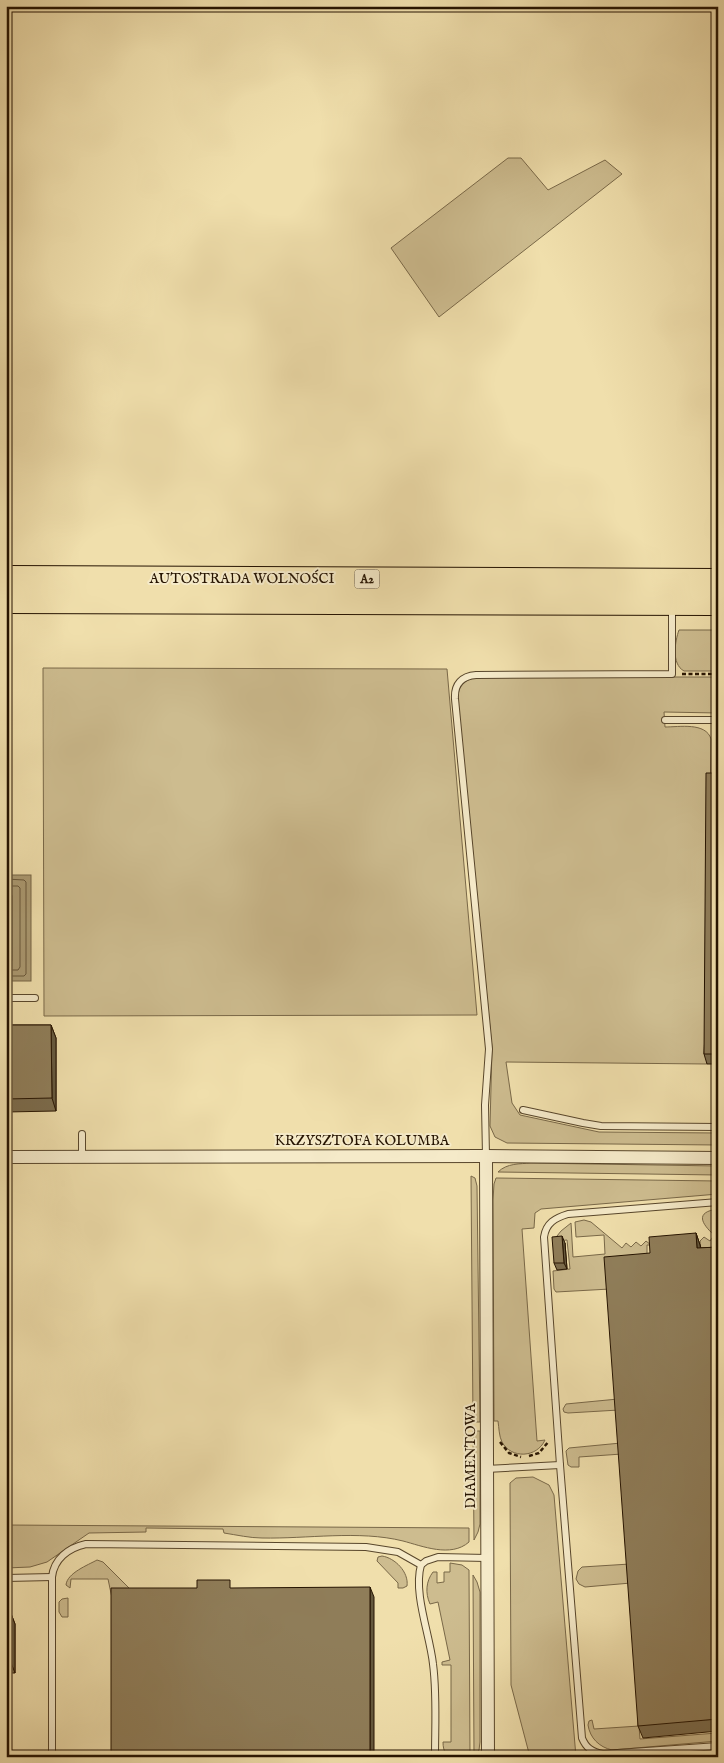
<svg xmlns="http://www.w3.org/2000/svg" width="724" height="1763" font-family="'IM FELL English',serif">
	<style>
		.green { fill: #cdbc8f; stroke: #796848 }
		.water { fill: #ab9a72; stroke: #756444 }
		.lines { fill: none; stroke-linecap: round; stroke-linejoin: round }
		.shore { stroke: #685639; stroke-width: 1 }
		.service-casing { stroke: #58462b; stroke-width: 8 }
		.minor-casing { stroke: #58462b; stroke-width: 14 }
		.motorway-casing { stroke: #251300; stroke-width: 26 }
		.path { stroke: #251300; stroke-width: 2.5; stroke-dasharray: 4 2.5; stroke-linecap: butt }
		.service { stroke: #f5eac9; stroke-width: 6 }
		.minor { stroke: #f5eac9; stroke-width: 12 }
		.motorway { stroke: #f0dfac; stroke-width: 24 }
		.wall { fill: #7b6c4d; stroke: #251300 }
		.shaded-wall { fill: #64583e; stroke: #251300 }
		.building { fill: #8f7d59; stroke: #251300 }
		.labels { text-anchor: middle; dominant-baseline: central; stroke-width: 4; stroke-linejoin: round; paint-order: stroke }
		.shield { fill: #f5eac9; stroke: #63543c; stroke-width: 1 }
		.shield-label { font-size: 12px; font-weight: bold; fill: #251300 }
		.street-label { font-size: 14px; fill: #251300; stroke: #f5eac9 }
	</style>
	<rect width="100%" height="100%" fill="#f0dfac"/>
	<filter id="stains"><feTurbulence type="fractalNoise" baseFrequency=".004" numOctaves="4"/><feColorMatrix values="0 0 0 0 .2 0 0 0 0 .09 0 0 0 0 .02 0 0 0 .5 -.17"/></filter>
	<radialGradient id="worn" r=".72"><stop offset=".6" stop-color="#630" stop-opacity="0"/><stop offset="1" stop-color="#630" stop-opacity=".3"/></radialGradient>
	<g class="green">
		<polygon points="508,158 521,158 548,190 605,160 622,174 439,317 391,248"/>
		<path d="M 679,630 L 718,630 L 718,671 L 684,671 C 671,664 675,641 679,630 Z"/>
		<polygon points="43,668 447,669 477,1015 44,1016"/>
		<path d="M 478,677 L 718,677 L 718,713 L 664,712 L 665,727 C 679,727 706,722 711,739 L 707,1064 L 506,1062 L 512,1103 L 520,1115 L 599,1132 L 718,1133 L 718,1145 L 507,1143 L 495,1137 L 490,1126 L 492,1048 L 457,693 C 462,683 467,679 478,677 Z"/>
		<path d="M 531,1163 L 718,1166 L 718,1175 L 498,1172 C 507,1163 520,1164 531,1163 Z"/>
		<polygon points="471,1176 475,1178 477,1186 480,1422 473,1422"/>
		<path d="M 496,1178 L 718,1181 L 718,1194 L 541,1209 L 535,1213 L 534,1228 L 522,1229 L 537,1441 L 545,1440 C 537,1458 511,1459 502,1442 C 499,1436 499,1428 498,1421 L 494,1421 L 493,1200 L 494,1184 Z"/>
		<path d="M 718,1209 L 718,1216 L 714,1216 L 717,1251 L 702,1260 L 700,1241 L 704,1237 L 710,1241 L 714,1235 C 702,1224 694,1212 718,1209 Z"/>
		<polygon points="584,1220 591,1222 622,1248 626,1243 631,1247 636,1242 641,1246 646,1241 651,1245 647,1245 647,1261 610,1289 556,1292 554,1289 553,1271 570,1269 567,1240 553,1241 561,1231 571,1223 573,1257 605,1254 604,1235 576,1237 575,1222"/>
		<polygon points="618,1399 619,1410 568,1413 564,1412 563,1409 566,1404"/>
		<polygon points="473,1431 480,1431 480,1524 478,1532 474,1540"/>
		<polygon points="621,1443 622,1454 579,1457 579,1467 571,1467 568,1465 566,1451 569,1448"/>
		<polygon points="533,1477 549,1485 554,1495 576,1757 530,1757 511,1685 510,1483 516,1478"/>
		<path d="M 6,1525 L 469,1528 L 469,1542 C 451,1558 422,1546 403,1541 C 359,1530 307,1539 262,1538 C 250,1538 237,1535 224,1533 L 223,1529 L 146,1528 L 146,1532 L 89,1533 L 47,1562 L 30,1567 L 6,1568 Z"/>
		<path d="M 382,1556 C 395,1558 409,1572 407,1586 L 403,1588 L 398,1588 L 398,1583 L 377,1561 L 378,1557 Z"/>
		<path d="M 97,1560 L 103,1562 L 131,1590 L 112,1598 L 108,1579 L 71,1579 L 70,1588 L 66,1585 C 67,1573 88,1565 97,1560 Z"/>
		<path d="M 450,1563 L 462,1565 L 469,1570 L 470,1757 C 456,1757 443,1761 443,1742 L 451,1742 L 451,1665 L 442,1665 L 442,1662 L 450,1660 L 438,1602 L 430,1604 C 425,1593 426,1581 433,1572 L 437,1572 L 437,1583 L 444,1582 L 444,1572 L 450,1572 Z"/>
		<polygon points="630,1564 631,1583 585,1587 579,1584 576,1579 578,1571 582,1567"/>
		<polygon points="473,1575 477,1582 480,1592 480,1742 479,1750 474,1756"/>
		<polygon points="68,1598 68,1617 62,1617 59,1612 59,1602 62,1599"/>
		<path d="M 592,1720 L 594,1729 L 639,1726 L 640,1739 L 717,1733 L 718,1741 L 612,1750 C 599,1747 590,1738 588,1725 L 589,1721 Z"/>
		<polygon points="718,1751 718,1757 641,1757"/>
	</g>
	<rect class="water" x="6" y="875" width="25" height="106"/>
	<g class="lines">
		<g class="shore">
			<polyline points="6,879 24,880 26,882 26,974 24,976 6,976"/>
			<polyline points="6,886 18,886 20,888 20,967 18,970 6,970"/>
			<polyline points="6,893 11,893 12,896 12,960 11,962 6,963"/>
		</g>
		<defs>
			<g id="service">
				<polyline points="665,720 718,720"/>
				<polyline points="6,998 35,998"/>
				<polyline points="523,1110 583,1123 601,1126 718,1127"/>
				<polyline points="82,1134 82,1156"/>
				<path d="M 486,1156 L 485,1105 L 489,1049 L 455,699 C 454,684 462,676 476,675 L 672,674 L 672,607"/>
				<path d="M 718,1202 L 568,1214 C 555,1218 546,1223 544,1237 L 560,1465 L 582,1738 C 586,1748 592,1752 603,1754 L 718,1746"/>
				<polyline points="486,1469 560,1465"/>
				<polyline points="6,1578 52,1577"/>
				<path d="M 52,1757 L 52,1577 C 54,1559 68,1548 86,1544 L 366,1547 L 398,1552 L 421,1565"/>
				<path d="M 435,1757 C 435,1726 437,1694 433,1664 C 430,1635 413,1593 421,1565 L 426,1561 L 438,1557 L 487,1558"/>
			</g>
			<g id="minor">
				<polyline points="486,1156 488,1757"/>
				<polyline points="6,1157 486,1156 718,1158"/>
			</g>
			<g id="motorway">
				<polyline points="6,578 718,581"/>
				<polyline points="6,601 718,603"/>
			</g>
		</defs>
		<use href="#service" class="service-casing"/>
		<use href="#minor" class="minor-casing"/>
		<use href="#motorway" class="motorway-casing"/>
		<g class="path">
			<polyline points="682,674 718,674"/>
			<polyline points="500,1442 509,1453 521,1457"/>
			<polyline points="529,1456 539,1453 549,1441"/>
		</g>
		<use href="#service" class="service"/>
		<use href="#minor" class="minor"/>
		<use href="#motorway" class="motorway"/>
	</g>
	<g class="wall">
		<polygon points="718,773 718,1064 707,1064 704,1054"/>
		<polygon points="6,1025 51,1025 56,1038 56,1111 6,1112"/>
		<polygon points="696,1233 701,1248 718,1247 718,1731 643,1738 638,1726 650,1253"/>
		<polygon points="565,1243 567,1269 557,1270 554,1263"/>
		<polygon points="6,1611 10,1611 15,1624 15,1673 6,1673"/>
	</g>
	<g class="shaded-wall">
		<polygon points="51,1025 56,1038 56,1111 52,1098"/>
		<polygon points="696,1233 700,1245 702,1260 697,1248"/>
		<polygon points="562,1236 565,1243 567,1269 564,1263"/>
		<polygon points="370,1587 374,1597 374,1757 370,1757"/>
		<polygon points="10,1611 15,1624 15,1673 10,1660"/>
	</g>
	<g class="building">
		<polygon points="706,773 718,773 718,1054 704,1054"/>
		<polygon points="6,1025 51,1025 52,1098 6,1099"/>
		<polygon points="696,1233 697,1248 718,1247 718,1719 638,1726 604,1257 650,1253 649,1237"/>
		<polygon points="562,1236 564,1263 554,1263 552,1237"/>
		<polygon points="197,1580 230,1580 230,1588 370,1587 370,1757 111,1757 111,1588 197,1588"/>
		<rect x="6" y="1611" width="4" height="49"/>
	</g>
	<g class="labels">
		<rect class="shield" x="354.5" y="569.5" width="25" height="19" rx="4"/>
		<g class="shield-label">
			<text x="367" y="579">A2</text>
		</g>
		<g class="street-label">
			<text x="242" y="579">AUTOSTRADA WOLNOŚCI</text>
			<text x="362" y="1141">KRZYSZTOFA KOLUMBA</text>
			<text transform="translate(471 1456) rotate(-90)">DIAMENTOWA</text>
		</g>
	</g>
	<rect width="724" height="1763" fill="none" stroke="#f0dfac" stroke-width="25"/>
	<rect x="8" y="8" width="709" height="1748" fill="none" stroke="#251300" stroke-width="2.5"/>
	<rect x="12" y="12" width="699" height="1738" fill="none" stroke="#251300"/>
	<rect width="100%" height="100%" filter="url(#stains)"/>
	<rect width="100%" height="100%" fill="url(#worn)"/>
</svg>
